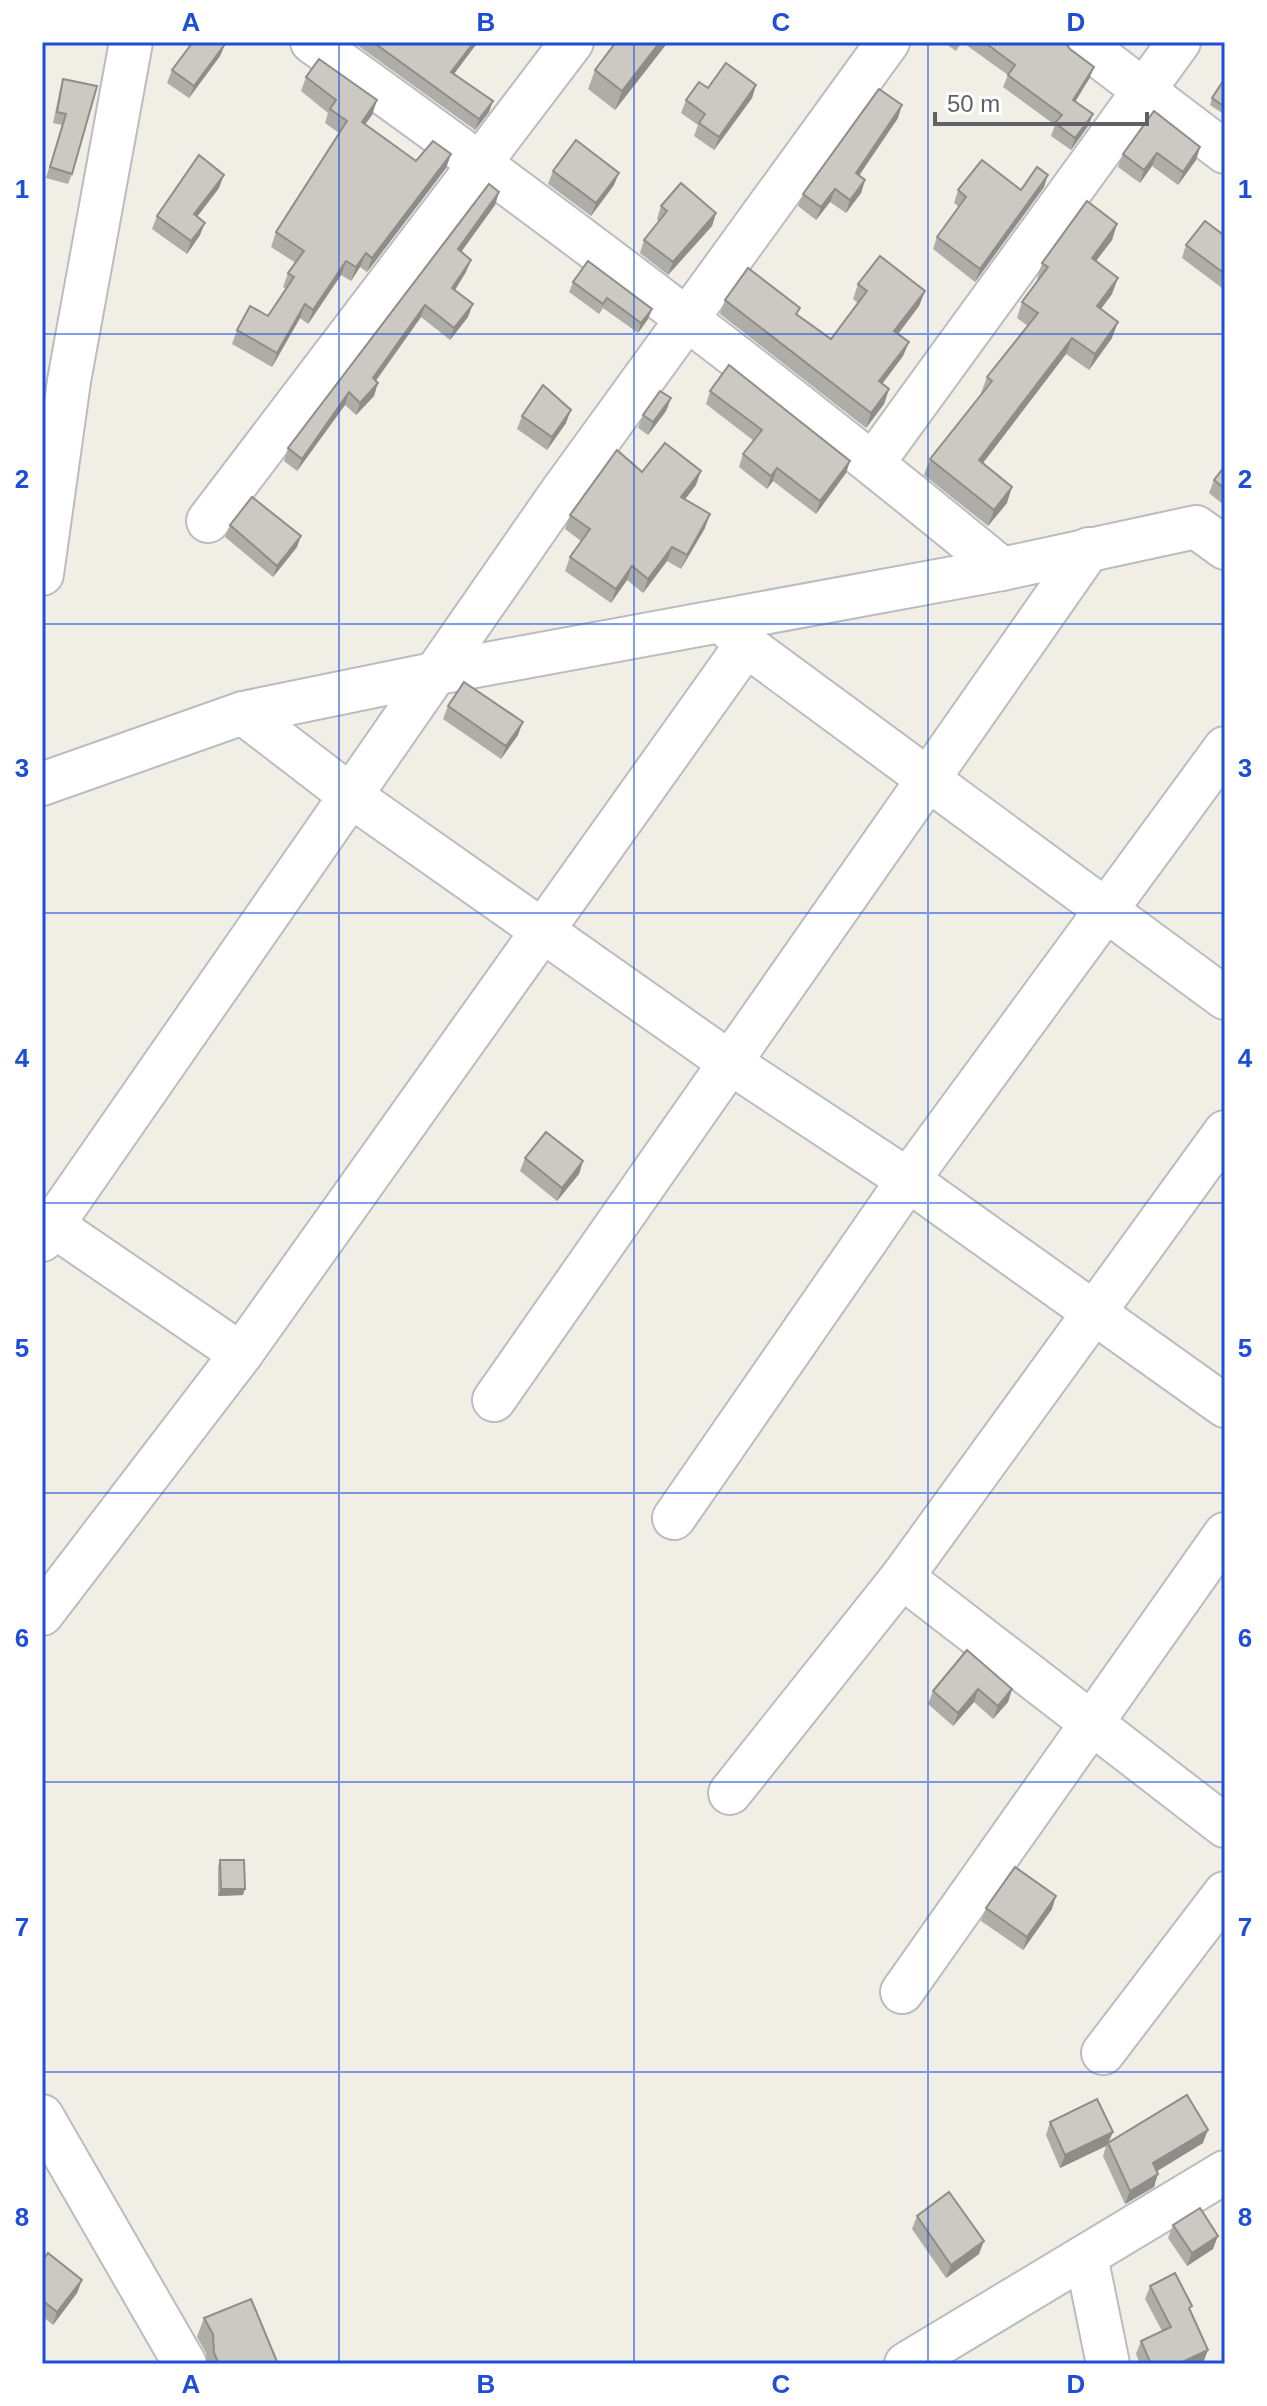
<svg xmlns="http://www.w3.org/2000/svg" width="1267" height="2406" font-family="Arial,sans-serif">
	<style>
		.lines { fill: none; stroke-linecap: round; stroke-linejoin: round }
		.minor-casing { stroke: #b9bcc1; stroke-width: 46 }
		.minor { stroke: #fff; stroke-width: 42 }
		.wall { fill: #afada8 }
		.shaded-wall { fill: #8f8d88 }
		.building { fill: #ccc9c3; stroke: #8f8d88; stroke-width: 2 }
		.grid { fill: none; stroke: #1d4ed8; stroke-width: 2; stroke-opacity: 0.55 }
		.neatline { fill: none; stroke: #1d4ed8; stroke-width: 3 }
		.grid-label { font-size: 26px; text-anchor: middle; font-weight: bold; fill: #1d4ed8 }
	</style>
	<rect width="100%" height="100%" fill="#f1eee6"/>
	<g class="lines">
		<defs>
			<g id="minor">
				<path d="M 312,42 C 547,210 779,385 1002,569"/>
				<polyline points="1080,42 1225,152"/>
				<polyline points="873,463 1179,42"/>
				<polyline points="208,521 572,42"/>
				<polyline points="42,574 69,381 131,42"/>
				<polyline points="726,625 746,645 1225,998"/>
				<polyline points="243,713 351,796 729,1062 908,1180 1225,1406"/>
				<polyline points="42,784 243,713 438,673 1002,569 1196,527 1225,548"/>
				<polyline points="42,1218 241,1354"/>
				<polyline points="42,1240 560,494 888,42"/>
				<polyline points="494,1400 1089,549"/>
				<polyline points="674,1518 908,1180 1225,748"/>
				<polyline points="902,1577 1225,1826"/>
				<polyline points="42,1614 241,1354 746,645"/>
				<polyline points="730,1793 902,1577 1225,1132"/>
				<polyline points="902,1992 1225,1534"/>
				<polyline points="1103,2053 1225,1893"/>
				<polyline points="42,2116 185,2364"/>
				<polyline points="1086,2256 1108,2364"/>
				<polyline points="906,2364 1225,2172"/>
			</g>
		</defs>
		<use href="#minor" class="minor-casing"/>
		<use href="#minor" class="minor"/>
	</g>
	<g class="wall">
		<polygon points="353,42 478,42 454,74 489,112 475,130"/>
		<polygon points="616,42 668,42 615,110 588,89 595,70"/>
		<polygon points="943,42 962,42 956,51"/>
		<polygon points="962,42 1065,42 1070,49 1094,67 1089,79 1075,101 1093,114 1088,126 1071,150 1051,136 1055,125 1003,87 1008,75"/>
		<polygon points="225,44 220,56 189,98 167,83 172,70"/>
		<polygon points="306,77 377,100 372,115 365,124 416,161 451,154 446,168 367,272 360,267 351,281 341,275 308,324 300,318 272,367 232,344 237,330 268,316 286,289 283,287 288,273 296,263 271,247 276,232 339,133 325,123 328,113 301,91"/>
		<polygon points="1225,78 1225,115 1210,105 1212,98"/>
		<polygon points="63,79 72,174 68,184 46,178 62,125 53,123 60,89"/>
		<polygon points="756,85 752,98 714,150 694,136 698,125 681,113 686,100 708,88"/>
		<polygon points="898,118 859,175 865,180 861,193 846,213 830,202 816,220 798,206 803,194"/>
		<polygon points="1200,147 1196,160 1178,185 1152,166 1140,183 1118,167 1123,154"/>
		<polygon points="553,171 614,185 591,216 548,184"/>
		<polygon points="1044,187 975,282 933,249 937,237 959,207 954,203 958,190 1021,190"/>
		<polygon points="219,188 197,217 200,235 187,254 152,229 157,216"/>
		<polygon points="499,192 495,205 461,251 466,272 455,290 468,317 450,340 421,317 376,381 374,396 356,415 345,405 297,471 284,461 288,448"/>
		<polygon points="661,206 716,213 712,226 668,275 640,253 644,240 659,221 657,219"/>
		<polygon points="1117,224 1112,240 1096,261 1112,294 1101,309 1112,338 1089,370 1066,354 983,463 1007,503 988,526 924,475 930,459 982,394 981,393 987,377 1028,326 1017,318 1022,302 1038,280 1037,279 1042,263"/>
		<polygon points="1225,236 1225,284 1222,288 1182,258 1186,245"/>
		<polygon points="573,282 652,309 648,319 638,333 603,308 599,314 569,292"/>
		<polygon points="858,284 925,291 919,306 898,334 909,342 903,356 882,384 889,389 884,404 866,428 720,314 725,300 797,315 831,339 858,303 853,299"/>
		<polygon points="710,391 850,461 846,473 816,514 773,481 767,489 739,467 743,454 754,441 706,404"/>
		<polygon points="671,398 666,411 648,435 638,428 643,415"/>
		<polygon points="522,416 566,423 547,450 517,429"/>
		<polygon points="1225,466 1225,506 1209,493 1214,480"/>
		<polygon points="642,472 696,485 685,499 705,528 681,569 667,561 643,593 627,580 611,603 565,571 570,557 581,541 565,529 570,515"/>
		<polygon points="230,525 297,547 273,577 225,537"/>
		<polygon points="448,706 518,735 501,759 443,719"/>
		<polygon points="525,1158 583,1161 579,1174 557,1201 520,1171"/>
		<polygon points="1012,1689 1008,1702 993,1719 974,1702 953,1726 928,1704 933,1691"/>
		<polygon points="220,1860 243,1895 218,1896 218,1867"/>
		<polygon points="986,1908 1052,1909 1023,1950 981,1921"/>
		<polygon points="1050,2122 1113,2132 1109,2142 1203,2143 1157,2171 1154,2187 1125,2204 1103,2156 1106,2146 1060,2168 1046,2135"/>
		<polygon points="917,2216 979,2254 946,2278 912,2229"/>
		<polygon points="1173,2225 1213,2249 1187,2266 1168,2238"/>
		<polygon points="42,2261 82,2280 77,2293 53,2325 42,2316"/>
		<polygon points="1150,2286 1190,2311 1203,2363 1140,2364 1136,2354 1141,2341 1162,2331 1145,2299"/>
		<polygon points="204,2318 278,2364 207,2364 206,2353 197,2337"/>
	</g>
	<g class="shaded-wall">
		<polygon points="474,42 478,42 447,83 451,72"/>
		<polygon points="660,42 668,42 615,110 622,91"/>
		<polygon points="225,44 220,56 189,98 194,86"/>
		<polygon points="1094,67 1089,79 1069,112 1073,100"/>
		<polygon points="756,85 752,98 714,150 719,137"/>
		<polygon points="377,100 372,115 357,136 362,122"/>
		<polygon points="493,101 489,112 475,130 479,119"/>
		<polygon points="902,105 898,118 852,186 856,173"/>
		<polygon points="1093,114 1088,126 1071,150 1075,138"/>
		<polygon points="1200,147 1196,160 1178,185 1183,172"/>
		<polygon points="1157,153 1152,166 1140,183 1144,170"/>
		<polygon points="451,154 446,168 367,272 372,258"/>
		<polygon points="619,173 614,185 591,216 596,203"/>
		<polygon points="224,175 219,188 189,227 194,214"/>
		<polygon points="1048,175 1044,187 975,282 980,269"/>
		<polygon points="865,180 861,193 846,213 850,200"/>
		<polygon points="835,189 830,202 816,220 821,207"/>
		<polygon points="499,192 495,205 454,262 458,249"/>
		<polygon points="716,213 712,226 668,275 673,262"/>
		<polygon points="205,223 200,235 187,254 191,241"/>
		<polygon points="1117,224 1112,240 1086,274 1092,258"/>
		<polygon points="366,253 360,267 351,281 356,267"/>
		<polygon points="471,260 466,272 448,301 452,288"/>
		<polygon points="346,261 341,275 308,324 313,310"/>
		<polygon points="1118,278 1112,294 1091,322 1097,306"/>
		<polygon points="925,291 919,306 889,346 894,331"/>
		<polygon points="305,304 300,318 272,367 277,353"/>
		<polygon points="473,304 468,317 450,340 454,328"/>
		<polygon points="425,305 421,317 368,391 373,378"/>
		<polygon points="652,309 648,319 638,333 641,323"/>
		<polygon points="1118,322 1112,338 1089,370 1095,354"/>
		<polygon points="1072,338 1066,354 973,476 979,460"/>
		<polygon points="909,342 903,356 873,396 879,381"/>
		<polygon points="378,383 374,396 356,415 360,403"/>
		<polygon points="889,389 884,404 866,428 871,413"/>
		<polygon points="349,392 345,405 297,471 302,459"/>
		<polygon points="671,398 666,411 648,435 653,422"/>
		<polygon points="571,410 566,423 547,450 552,437"/>
		<polygon points="850,461 846,473 816,514 820,501"/>
		<polygon points="777,468 773,481 767,489 771,476"/>
		<polygon points="701,471 696,485 676,511 681,497"/>
		<polygon points="1012,487 1007,503 988,526 994,510"/>
		<polygon points="710,514 705,528 681,569 687,555"/>
		<polygon points="301,536 297,547 273,577 277,566"/>
		<polygon points="672,547 667,561 643,593 648,579"/>
		<polygon points="632,566 627,580 611,603 616,589"/>
		<polygon points="523,722 518,735 501,759 506,746"/>
		<polygon points="583,1161 579,1174 557,1201 562,1188"/>
		<polygon points="978,1689 974,1702 953,1726 958,1713"/>
		<polygon points="1012,1689 1008,1702 993,1719 998,1706"/>
		<polygon points="221,1889 245,1889 243,1895 218,1896"/>
		<polygon points="1056,1896 1052,1909 1023,1950 1027,1937"/>
		<polygon points="1208,2130 1203,2143 1149,2176 1153,2163"/>
		<polygon points="1113,2132 1106,2146 1060,2168 1065,2155"/>
		<polygon points="1158,2174 1154,2187 1125,2204 1130,2191"/>
		<polygon points="1218,2236 1213,2249 1187,2266 1192,2253"/>
		<polygon points="984,2241 979,2254 946,2278 951,2265"/>
		<polygon points="82,2280 77,2293 53,2325 57,2312"/>
		<polygon points="1208,2350 1203,2363 1201,2364 1178,2364"/>
	</g>
	<g class="building">
		<polygon points="193,42 222,42 225,44 194,86 172,70"/>
		<polygon points="373,42 474,42 451,72 493,101 479,119"/>
		<polygon points="616,42 660,42 622,91 595,70"/>
		<polygon points="984,42 1065,42 1070,49 1094,67 1073,100 1093,114 1075,138 1055,123 1062,115 1008,75 1015,65"/>
		<polygon points="319,59 377,100 362,122 416,161 433,141 451,154 372,258 366,253 356,267 346,261 313,310 305,304 277,353 237,330 250,306 268,316 294,277 288,273 304,251 276,232 347,121 330,109 336,100 306,77"/>
		<polygon points="726,63 756,85 719,137 699,123 705,114 686,100 699,82 708,88"/>
		<polygon points="1225,78 1225,107 1212,98"/>
		<polygon points="63,79 97,86 72,174 50,167 66,114 57,112"/>
		<polygon points="879,89 902,105 856,173 865,180 850,200 835,189 821,207 803,194"/>
		<polygon points="1154,111 1200,147 1183,172 1157,153 1144,170 1123,154"/>
		<polygon points="576,140 619,173 596,203 553,171"/>
		<polygon points="199,155 224,175 194,214 205,223 191,241 157,216"/>
		<polygon points="982,160 1021,190 1037,167 1048,175 980,269 937,237 966,197 958,190"/>
		<polygon points="681,183 716,213 673,262 644,240 667,211 661,206"/>
		<polygon points="489,184 499,192 458,249 471,260 452,288 473,304 454,328 425,305 373,378 378,383 360,403 349,392 302,459 288,448"/>
		<polygon points="1087,201 1117,224 1092,258 1118,278 1097,306 1118,322 1095,354 1072,338 979,460 1012,487 994,510 930,459 992,381 987,377 1038,313 1022,302 1048,267 1042,263"/>
		<polygon points="1205,221 1225,236 1225,274 1186,245"/>
		<polygon points="880,256 925,291 894,331 909,342 879,381 889,389 871,413 725,300 748,268 800,308 796,314 831,339 867,291 858,284"/>
		<polygon points="588,261 652,309 641,323 607,298 603,304 573,282"/>
		<polygon points="729,365 850,461 820,501 777,468 771,476 743,454 762,430 710,391"/>
		<polygon points="543,385 571,410 552,437 522,416"/>
		<polygon points="660,391 671,398 653,422 643,415"/>
		<polygon points="665,443 701,471 681,497 710,514 687,555 672,547 648,579 632,566 616,589 570,557 590,529 570,515 617,450 642,472"/>
		<polygon points="1225,466 1225,489 1214,480"/>
		<polygon points="252,497 301,536 277,566 230,525"/>
		<polygon points="464,682 523,722 506,746 448,706"/>
		<polygon points="546,1132 583,1161 562,1188 525,1158"/>
		<polygon points="967,1650 1012,1689 998,1706 978,1689 958,1713 933,1691"/>
		<polygon points="220,1860 244,1860 245,1889 221,1889"/>
		<polygon points="1015,1867 1056,1896 1027,1937 986,1908"/>
		<polygon points="1187,2095 1208,2130 1153,2163 1158,2174 1130,2191 1108,2143"/>
		<polygon points="1097,2099 1113,2132 1065,2155 1050,2122"/>
		<polygon points="949,2192 984,2241 951,2265 917,2216"/>
		<polygon points="1200,2208 1218,2236 1192,2253 1173,2225"/>
		<polygon points="48,2253 82,2280 57,2312 42,2300 42,2261"/>
		<polygon points="1175,2273 1192,2306 1189,2308 1208,2350 1178,2364 1151,2364 1141,2341 1171,2327 1150,2286"/>
		<polygon points="251,2299 278,2364 219,2364 214,2353 213,2334 204,2318"/>
	</g>
	<path class="grid" d="M 339,42 L 339,2364M 634,42 L 634,2364M 928,42 L 928,2364M 42,334 L 1225,334M 42,624 L 1225,624M 42,913 L 1225,913M 42,1203 L 1225,1203M 42,1493 L 1225,1493M 42,1782 L 1225,1782M 42,2072 L 1225,2072"/>
	<rect width="1267" height="2406" fill="none" stroke="#ffffff" stroke-width="88"/>
	<path d="M935 112v12h212v-12" fill="none" stroke="#5e6268" stroke-width="4"/>
	<text x="947" y="112" font-size="24" fill="#5e6268" stroke="#ffffff" stroke-width="6" paint-order="stroke">50 m</text>
	<rect x="44" y="44" width="1179" height="2318" class="neatline"/>
	<g class="grid-label">
		<text x="191" y="31">A</text>
		<text x="486" y="31">B</text>
		<text x="781" y="31">C</text>
		<text x="1076" y="31">D</text>
		<text x="22" y="198">1</text>
		<text x="1245" y="198">1</text>
		<text x="22" y="488">2</text>
		<text x="1245" y="488">2</text>
		<text x="22" y="777">3</text>
		<text x="1245" y="777">3</text>
		<text x="22" y="1067">4</text>
		<text x="1245" y="1067">4</text>
		<text x="22" y="1357">5</text>
		<text x="1245" y="1357">5</text>
		<text x="22" y="1647">6</text>
		<text x="1245" y="1647">6</text>
		<text x="22" y="1936">7</text>
		<text x="1245" y="1936">7</text>
		<text x="22" y="2226">8</text>
		<text x="1245" y="2226">8</text>
		<text x="191" y="2393">A</text>
		<text x="486" y="2393">B</text>
		<text x="781" y="2393">C</text>
		<text x="1076" y="2393">D</text>
	</g>
</svg>
